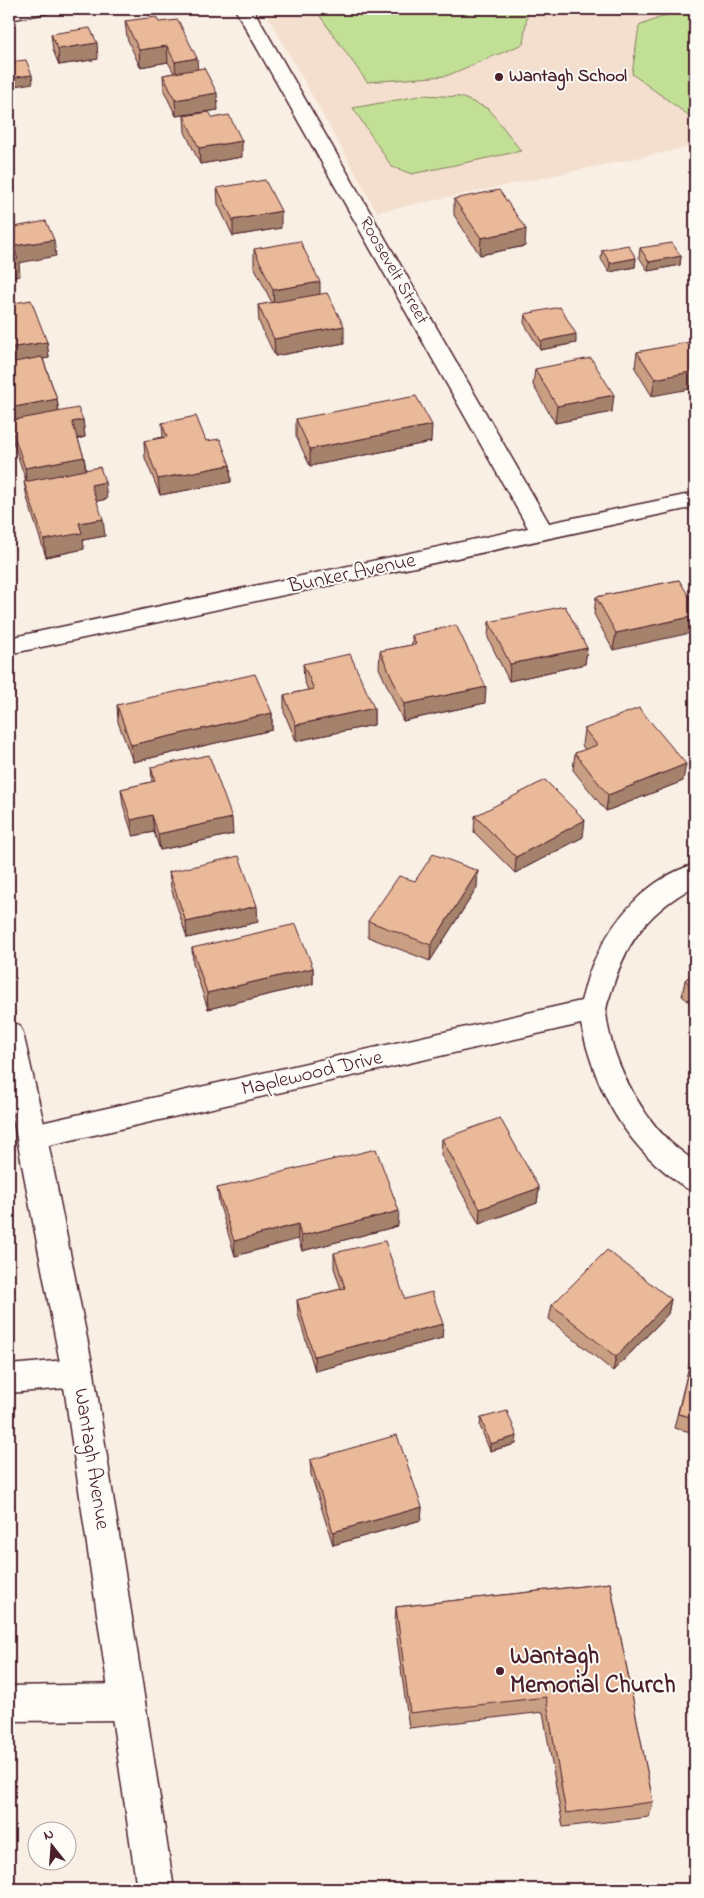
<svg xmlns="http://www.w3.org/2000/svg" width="704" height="1898" font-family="'Indie Flower',sans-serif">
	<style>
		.built { fill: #f4dfce }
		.green { fill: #c2df96; stroke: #867f60 }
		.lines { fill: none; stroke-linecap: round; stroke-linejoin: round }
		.street-casing { stroke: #4a1f2b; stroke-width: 3 }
		.secondary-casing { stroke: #4a1f2b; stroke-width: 3 }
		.street { fill: #fdfcf7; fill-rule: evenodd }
		.secondary { fill: #fdfcf7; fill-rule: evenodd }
		.wall { fill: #c99f84; stroke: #4a1f2b }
		.shaded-wall { fill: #a4826c; stroke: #4a1f2b }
		.building { fill: #eab99a; stroke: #4a1f2b }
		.poi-dot { fill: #4a1f2b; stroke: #fdfcf7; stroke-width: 2 }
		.labels { text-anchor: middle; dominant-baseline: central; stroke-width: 4; stroke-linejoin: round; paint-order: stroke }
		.far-poi-label { font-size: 18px; font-weight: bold; fill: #4a1f2b; stroke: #fdfcf7; text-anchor: start }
		.far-street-label { font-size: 18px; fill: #4a1f2b; stroke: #fdfcf7 }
		.street-label { font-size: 21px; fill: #4a1f2b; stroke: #fdfcf7 }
		.near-poi-label { font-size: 25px; font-weight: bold; fill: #4a1f2b; stroke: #fdfcf7; text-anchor: start }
	</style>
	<rect width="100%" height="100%" fill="#f9efe4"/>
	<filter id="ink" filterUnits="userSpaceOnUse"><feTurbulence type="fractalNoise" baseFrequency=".02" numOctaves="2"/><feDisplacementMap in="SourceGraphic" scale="10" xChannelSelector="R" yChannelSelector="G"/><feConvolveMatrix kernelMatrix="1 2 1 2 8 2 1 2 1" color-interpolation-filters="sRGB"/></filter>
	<g filter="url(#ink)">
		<polygon class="built" points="264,9 695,9 695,146 377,212"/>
		<g class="green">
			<polygon points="315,9 528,9 523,44 446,76 367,82"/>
			<polygon points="681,9 695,9 695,114 688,115 632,74 639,26"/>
			<polygon points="424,95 461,97 489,109 521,151 412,174 392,167 353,108"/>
		</g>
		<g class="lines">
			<defs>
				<g id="street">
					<polygon points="14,9 50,9 47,13 9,20 9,10"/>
					<polygon points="235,9 253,9 549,523 695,493 695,507 9,654 9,638 528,528"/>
					<path d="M 695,864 L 695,886 C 651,910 628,938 613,986 C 611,994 606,1004 606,1012 C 610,1056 637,1109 668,1140 C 676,1148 687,1155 695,1162 L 695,1192 C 683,1188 674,1179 664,1171 C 618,1134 593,1080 581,1024 L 32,1149 L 22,1146 L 17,1137 L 22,1128 L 32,1125 L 581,1001 C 585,988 588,973 594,961 C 614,917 648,878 695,864 Z"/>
					<polygon points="78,1359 89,1363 94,1373 89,1383 78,1387 9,1393 9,1365"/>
					<polygon points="127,1684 139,1690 145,1702 139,1714 127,1720 9,1721 9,1686"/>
				</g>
				<polygon id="secondary" points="9,1022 19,1025 23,1033 47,1137 94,1373 174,1889 137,1889 62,1373 9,1097"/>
			</defs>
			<use href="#street" class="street-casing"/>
			<use href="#secondary" class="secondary-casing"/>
			<use href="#street" class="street"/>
			<use href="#secondary" class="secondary"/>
		</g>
		<g class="wall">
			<polygon points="125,21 159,22 198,69 218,110 176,116 164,91 163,75 174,73 168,62 140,67 127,38"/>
			<polygon points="51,34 98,59 59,65 53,50"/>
			<polygon points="184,116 213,118 242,157 200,164 185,132"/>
			<polygon points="217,188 281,228 233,236 218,204"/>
			<polygon points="454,199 525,246 480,255 454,215"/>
			<polygon points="640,248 681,256 680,265 648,271 639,257"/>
			<polygon points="254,249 320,294 344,343 275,356 259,322 258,305 272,303 254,266"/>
			<polygon points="602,250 636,258 635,267 609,272 601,259"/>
			<polygon points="525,314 576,343 540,350 524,323"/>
			<polygon points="47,342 49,358 43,359 57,399 59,412 83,420 85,437 78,439 84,457 86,470 107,499 96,501 105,536 83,540 84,549 46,557 27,498 24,482 26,481 12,438 10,425 9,425"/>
			<polygon points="695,342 652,396 635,368 637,352"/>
			<polygon points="535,369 612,412 555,423 533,385"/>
			<polygon points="296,419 431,442 310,466 296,436"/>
			<polygon points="162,423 206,441 230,465 231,482 160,495 145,458 144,441 163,437"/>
			<polygon points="679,580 613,650 594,614 596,597"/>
			<polygon points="489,622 587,648 585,664 509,681 488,638"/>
			<polygon points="412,635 485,703 403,721 379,668 380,651 412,645"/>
			<polygon points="303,664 374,708 374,725 296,741 284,712 284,695 308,690 304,680"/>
			<polygon points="117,705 272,713 272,730 133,762 118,722"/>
			<polygon points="584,729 683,781 606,811 573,770 575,753 585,750 582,745"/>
			<polygon points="151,767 233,834 160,850 154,832 133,836 123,805 121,789 152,782"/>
			<polygon points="475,816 583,837 515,873 474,832"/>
			<polygon points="169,872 258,922 187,938 171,888"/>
			<polygon points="415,881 477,888 430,961 368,937 368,921"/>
			<polygon points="192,948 313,968 313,984 208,1009 193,964"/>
			<polygon points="695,972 695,1007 682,996 685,980"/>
			<polygon points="442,1139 539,1188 537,1203 479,1224 441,1155"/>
			<polygon points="217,1188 398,1226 302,1251 298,1239 235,1256 219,1203"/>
			<polygon points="334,1253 443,1324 442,1338 315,1371 298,1314 297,1300 341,1289 334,1268"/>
			<polygon points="671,1299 668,1314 613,1371 549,1319 552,1305"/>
			<polygon points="691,1358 695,1360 695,1433 674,1428"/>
			<polygon points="481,1418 516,1444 490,1451 480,1426"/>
			<polygon points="310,1460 422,1507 421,1520 333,1545 311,1474"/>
			<polygon points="610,1583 653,1802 649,1817 563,1827 543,1712 409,1728 395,1624 396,1607"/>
		</g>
		<g class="shaded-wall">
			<polygon points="97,43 98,59 59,65 58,49"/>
			<polygon points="167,46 168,62 140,67 139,50"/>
			<polygon points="197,58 198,75 176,78 175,62"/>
			<polygon points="32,75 33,83 9,87 9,78"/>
			<polygon points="217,93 218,110 176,116 175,100"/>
			<polygon points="242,141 242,157 200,164 199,148"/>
			<polygon points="281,211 281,228 233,236 233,220"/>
			<polygon points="526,229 525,246 480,255 481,238"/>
			<polygon points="54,240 56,256 19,263 20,276 9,278 9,261 13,246"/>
			<polygon points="681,256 680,265 648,271 649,262"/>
			<polygon points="636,258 635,267 609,272 610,263"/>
			<polygon points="320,282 320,298 274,307 273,290"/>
			<polygon points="344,326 344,343 275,356 274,339"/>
			<polygon points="576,334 576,343 540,350 541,341"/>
			<polygon points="47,342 49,358 9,365 9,348"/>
			<polygon points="695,371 695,388 652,396 655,379"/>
			<polygon points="614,395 612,412 555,423 557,406"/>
			<polygon points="57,399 59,416 9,421 10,425 9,425 9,408"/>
			<polygon points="83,420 85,437 74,439 72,422"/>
			<polygon points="432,425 431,442 310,466 310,449"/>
			<polygon points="84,457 86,474 27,485 25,468"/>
			<polygon points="230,465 231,482 160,495 158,479"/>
			<polygon points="105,482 107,499 93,502 91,485"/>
			<polygon points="103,519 105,536 83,540 84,549 46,557 44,540 79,523"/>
			<polygon points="695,616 695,632 613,650 616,633"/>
			<polygon points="587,648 585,664 509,681 510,664"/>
			<polygon points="486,687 485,703 403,721 404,704"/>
			<polygon points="374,708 374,725 296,741 296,725"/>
			<polygon points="272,713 272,730 133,762 131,745"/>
			<polygon points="686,764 683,781 606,811 608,795"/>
			<polygon points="152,815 154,832 133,836 131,820"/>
			<polygon points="232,818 233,834 160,850 158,834"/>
			<polygon points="585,820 583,837 515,873 516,857"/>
			<polygon points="478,871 477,888 430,961 431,945"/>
			<polygon points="257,906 258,922 187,938 186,922"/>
			<polygon points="313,968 313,984 208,1009 207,993"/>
			<polygon points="539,1188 537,1203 479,1224 480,1209"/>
			<polygon points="399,1211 398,1226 302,1251 301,1236"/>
			<polygon points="298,1224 298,1239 235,1256 234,1241"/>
			<polygon points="671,1299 668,1314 613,1371 616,1357"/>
			<polygon points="443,1324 442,1338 315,1371 314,1356"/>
			<polygon points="517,1436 516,1444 490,1451 490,1444"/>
			<polygon points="422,1507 421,1520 333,1545 333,1532"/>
		</g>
		<g class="building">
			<polygon points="156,17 159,22 178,20 197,58 175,62 167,46 139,50 125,21"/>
			<polygon points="90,28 97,43 58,49 51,34"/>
			<polygon points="26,60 32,75 9,78 9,62"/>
			<polygon points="204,68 217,93 175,100 163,75"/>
			<polygon points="209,112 213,118 229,115 242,141 199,148 184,116"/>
			<polygon points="265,180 281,211 233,220 217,188"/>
			<polygon points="499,190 526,229 481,238 454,199"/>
			<polygon points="46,221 54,240 13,246 18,259 9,261 9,228"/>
			<polygon points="300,241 320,282 273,290 254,249"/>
			<polygon points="672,243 681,256 649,262 640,248"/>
			<polygon points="628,245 636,258 610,263 602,250"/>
			<polygon points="327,293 344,326 274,339 258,305"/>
			<polygon points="31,300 47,342 9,348 9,304"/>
			<polygon points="560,307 576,334 541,341 525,314"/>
			<polygon points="695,341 695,371 655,379 637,352"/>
			<polygon points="42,357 57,399 9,408 9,363"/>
			<polygon points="591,358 614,395 557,406 535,369"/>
			<polygon points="416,396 432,425 310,449 296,419"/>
			<polygon points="78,408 83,420 72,422 84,457 25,468 9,421"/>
			<polygon points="196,416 206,441 220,439 230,465 158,479 144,441 167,437 162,423"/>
			<polygon points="100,467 105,482 91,485 103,519 79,523 82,533 44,540 24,482"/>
			<polygon points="679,580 695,606 695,616 616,633 596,597"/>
			<polygon points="565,606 587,648 510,664 489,622"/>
			<polygon points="456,625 486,687 404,704 380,651 416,644 412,635"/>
			<polygon points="350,654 374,708 296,725 284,695 314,689 303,664"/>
			<polygon points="255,674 272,713 131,745 117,705"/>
			<polygon points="639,708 686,764 608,795 575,753 597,745 584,729"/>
			<polygon points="209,755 232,818 158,834 152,815 131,820 121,789 155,781 151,767"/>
			<polygon points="545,780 585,820 516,857 475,816"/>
			<polygon points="433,854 478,871 431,945 368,921 399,876 415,881"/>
			<polygon points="239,856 257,906 186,922 169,872"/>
			<polygon points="296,924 313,968 207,993 192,948"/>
			<polygon points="695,972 695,989 685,980"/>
			<polygon points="500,1118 539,1188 480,1209 442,1139"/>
			<polygon points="376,1149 399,1211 301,1236 298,1224 234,1241 217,1188"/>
			<polygon points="385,1241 405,1299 432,1292 443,1324 314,1356 297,1300 345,1288 334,1253"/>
			<polygon points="607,1250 671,1299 616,1357 552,1305"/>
			<polygon points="691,1358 695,1360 695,1418 678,1414"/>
			<polygon points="507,1411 517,1436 490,1444 481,1418"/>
			<polygon points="397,1435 422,1507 333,1532 310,1460"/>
			<polygon points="610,1583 653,1802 566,1813 546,1697 410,1713 396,1607"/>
		</g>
	</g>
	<g class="poi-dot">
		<circle cx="499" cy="77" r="5"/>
		<circle cx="500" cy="1671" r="5"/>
	</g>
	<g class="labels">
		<g class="far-poi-label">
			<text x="509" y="77">Wantagh School</text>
		</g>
		<g class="far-street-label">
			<text transform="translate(393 271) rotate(60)">Roosevelt Street</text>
		</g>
		<g class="street-label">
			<text transform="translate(352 574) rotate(-12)">Bunker Avenue</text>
			<text transform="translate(312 1074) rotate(-13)">Maplewood Drive</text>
			<text transform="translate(91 1459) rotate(81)">Wantagh Avenue</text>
		</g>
		<g class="near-poi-label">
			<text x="510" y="1657">Wantagh<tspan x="510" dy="29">Memorial Church</tspan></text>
		</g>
	</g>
	<rect width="704" height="1898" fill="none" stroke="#fdfcf7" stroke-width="30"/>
	<rect x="15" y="15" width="674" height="1868" fill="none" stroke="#4a1f2b" stroke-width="2" filter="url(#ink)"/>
	<g transform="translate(52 1846) rotate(343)"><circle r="24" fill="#fdfcf7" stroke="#b5a4a5"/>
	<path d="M0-4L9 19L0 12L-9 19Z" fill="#4a1f2b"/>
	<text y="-8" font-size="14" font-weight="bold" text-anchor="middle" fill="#4a1f2b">N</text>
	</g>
</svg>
